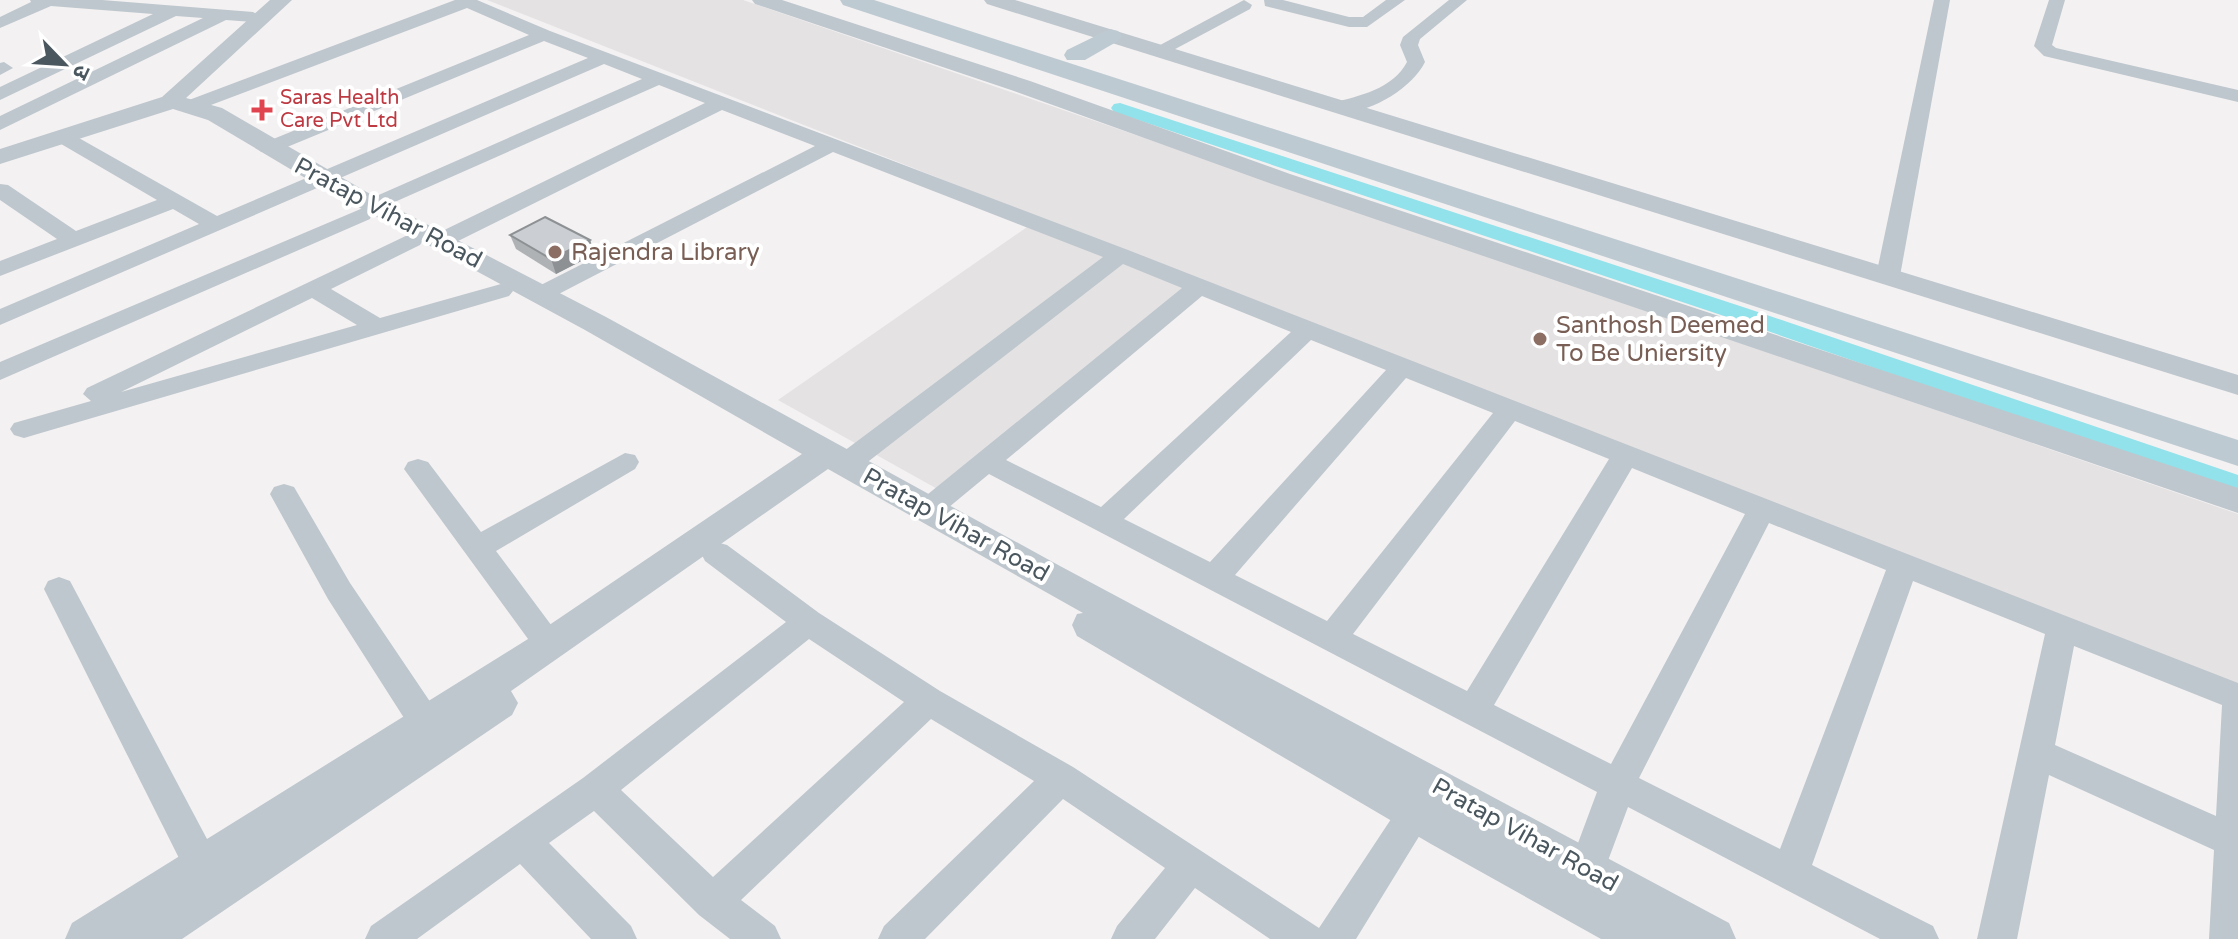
<svg xmlns="http://www.w3.org/2000/svg" width="2238" height="939" font-family="'Varela Round','Noto Sans Devanagari',sans-serif">
	<style>
		.education { fill: #e4e2e3 }
		.lines { fill: none; stroke-linecap: round; stroke-linejoin: round }
		.canal { fill: #91e2ea; fill-rule: evenodd }
		.minor { fill: #bec7cd; fill-rule: evenodd }
		.tertiary { fill: #bec7cd; fill-rule: evenodd }
		.secondary { fill: #becad2; fill-rule: evenodd }
		.wall { fill: #afb2b5 }
		.shaded-wall { fill: #8e9194 }
		.building { fill: #cbcfd3; stroke: #8e9194; stroke-width: 2 }
		.health-dot { fill: #e0444e; stroke: #fff; stroke-width: 3 }
		.education-dot { fill: #8d6e63; stroke: #fff; stroke-width: 3 }
		.labels { text-anchor: middle; dominant-baseline: central; stroke-width: 8; stroke-linejoin: round; paint-order: stroke }
		.far-health-label { font-size: 20px; fill: #be3a42; stroke: #fff; text-anchor: start }
		.street-label { font-size: 24px; fill: #4a575e; stroke: #fff }
		.education-label { font-size: 24px; fill: #785e54; stroke: #fff; text-anchor: start }
	</style>
	<rect width="100%" height="100%" fill="#f3f1f2"/>
	<polygon class="education" points="487,0 743,0 2238,514 2238,692 1195,278 941,491 778,400 1040,218"/>
	<g class="lines">
		<polygon class="canal" points="1120,103 1746,308 2238,475 2238,494 1730,318 1114,112 1111,108 1114,104"/>
		<g class="minor">
			<polygon points="30,0 102,0 253,12 262,17 253,22 226,20 0,130 0,116 203,18 176,16 0,100 0,87 153,14 51,6 0,28 0,17 31,2"/>
			<path d="M 455,0 L 477,0 L 550,31 L 1128,250 L 2238,683 L 2238,939 L 2209,939 L 2214,850 L 2049,775 L 2017,939 L 1977,939 L 2045,634 L 1913,581 L 1812,865 L 1933,926 L 1939,939 L 1880,939 L 1628,807 L 1600,882 L 1587,887 L 1574,882 L 1568,870 L 1597,792 L 989,474 L 937,517 L 927,520 L 917,517 L 913,510 L 917,503 L 1182,288 L 1123,264 L 856,471 L 846,473 L 836,471 L 832,464 L 836,457 L 1103,257 L 833,152 L 549,299 L 533,299 L 529,294 L 533,289 L 815,146 L 722,110 L 448,246 L 432,246 L 429,241 L 432,236 L 705,103 L 659,85 L 372,212 L 370,219 L 0,380 L 0,362 L 363,208 L 365,201 L 642,79 L 604,64 L 0,325 L 0,309 L 199,224 L 173,209 L 0,276 L 0,261 L 57,239 L 0,200 L 0,184 L 8,185 L 76,231 L 157,200 L 56,141 L 53,137 L 56,133 L 70,133 L 217,216 L 588,58 L 544,41 L 275,152 L 261,152 L 258,148 L 261,144 L 529,35 L 467,8 L 195,111 L 188,113 L 178,107 L 181,103 ZM 1202,296 L 1291,332 L 1101,507 L 1006,460 ZM 1311,340 L 1386,370 L 1210,562 L 1124,519 ZM 1406,378 L 1493,413 L 1327,621 L 1235,575 ZM 1515,421 L 1609,459 L 1467,691 L 1353,634 ZM 1632,468 L 1745,514 L 1611,764 L 1494,705 ZM 1769,523 L 1886,570 L 1780,849 L 1639,778 ZM 2074,646 L 2222,705 L 2216,816 L 2055,745 Z"/>
			<polygon points="1244,0 1252,5 1250,9 1164,55 1158,56 1149,51"/>
			<polygon points="1264,0 1283,0 1349,17 1363,17 1386,0 1405,0 1367,27 1349,27 1265,6"/>
			<path d="M 1449,0 L 1467,0 L 1420,39 L 1418,45 L 1425,62 C 1412,89 1363,119 1332,111 L 1329,107 L 1332,103 C 1359,96 1393,89 1407,62 L 1400,45 L 1403,37 Z"/>
			<polygon points="1934,0 1950,0 1900,276 1896,281 1880,281 1876,276"/>
			<polygon points="2049,0 2065,0 2052,45 2056,48 2238,90 2238,102 2044,56 2034,46"/>
			<polygon points="4,62 13,68 0,75 0,63"/>
			<path d="M 412,233 L 423,240 L 420,245 L 331,289 L 380,318 L 501,284 L 509,286 L 513,291 L 509,296 L 34,435 L 24,438 L 14,435 L 10,429 L 14,423 L 91,401 L 83,394 L 87,388 ZM 312,298 L 357,325 L 121,392 Z"/>
			<polygon points="625,453 635,455 639,462 635,469 496,551 566,645 561,654 550,658 539,654 404,469 408,462 418,459 428,462 481,532"/>
			<polygon points="284,484 294,487 350,583 437,712 442,722 437,732 425,736 413,732 328,599 270,494 274,487"/>
			<path d="M 716,542 L 727,545 L 819,613 L 940,691 L 1073,767 L 1319,928 L 1403,801 L 1416,796 L 1429,801 L 1434,812 L 1356,939 L 1270,939 L 1195,888 L 1155,939 L 1111,939 L 1117,926 L 1165,868 L 1063,799 L 925,939 L 878,939 L 884,926 L 1034,781 L 931,719 L 741,900 L 775,926 L 781,939 L 730,939 L 699,915 L 594,811 L 549,843 L 631,926 L 637,939 L 591,939 L 520,864 L 417,939 L 365,939 L 371,926 L 583,778 L 786,622 L 705,561 L 701,553 L 705,545 ZM 809,639 L 904,702 L 713,877 L 621,790 Z"/>
			<polygon points="59,577 70,581 216,856 222,868 216,880 203,885 190,880 44,589 48,581"/>
		</g>
		<g class="tertiary">
			<polygon points="270,0 292,0 186,98 222,108 384,202 606,317 1060,566 1729,923 1736,939 1601,939 1431,844 1077,636 1072,625 1077,614 1083,613 828,469 511,691 518,703 512,715 182,939 65,939 72,923 536,634 802,454 585,330 312,182 208,120 173,109 0,164 0,149 162,97"/>
			<polygon points="752,0 782,0 1030,81 1290,174 2238,488 2238,513 1272,184 1014,91 755,4"/>
			<polygon points="984,0 1015,0 2238,375 2238,395 987,4"/>
		</g>
		<g class="secondary">
			<polygon points="840,0 874,0 2238,440 2238,466 843,5"/>
			<polygon points="1110,29 1118,31 1122,36 1118,41 1085,60 1067,60 1064,55 1067,50"/>
		</g>
	</g>
	<polygon class="wall" points="510,235 590,240 595,254 556,274 516,249"/>
	<polygon class="shaded-wall" points="590,240 595,254 556,274 551,259"/>
	<polygon class="building" points="545,217 590,240 551,259 510,235"/>
	<path class="health-dot" d="M258 98h8v8h8v8h-8v8h-8v-8h-8v-8h8z"/>
	<g class="education-dot">
		<circle cx="555" cy="252" r="8"/>
		<circle cx="1540" cy="339" r="8"/>
	</g>
	<g class="labels">
		<g class="far-health-label">
			<text x="280" y="98">Saras Health<tspan x="280" dy="23">Care Pvt Ltd</tspan></text>
		</g>
		<g class="street-label">
			<text transform="translate(388 213) rotate(28)">Pratap Vihar Road</text>
			<text transform="translate(956 525) rotate(29)">Pratap Vihar Road</text>
			<text transform="translate(1525 835) rotate(29)">Pratap Vihar Road</text>
		</g>
		<g class="education-label">
			<text x="571" y="252">Rajendra Library</text>
			<text x="1556" y="325">Santhosh Deemed<tspan x="1556" dy="28">To Be Uniersity</tspan></text>
		</g>
	</g>
	<g transform="translate(64 64) rotate(115)" stroke="#ffffff" stroke-width="6" paint-order="stroke">
	<path d="M0-6L14 30L0 20L-14 30Z" fill="#4a575e"/>
	<text y="-12" font-size="22" font-weight="bold" text-anchor="middle" fill="#4a575e">उ</text>
	</g>
</svg>
